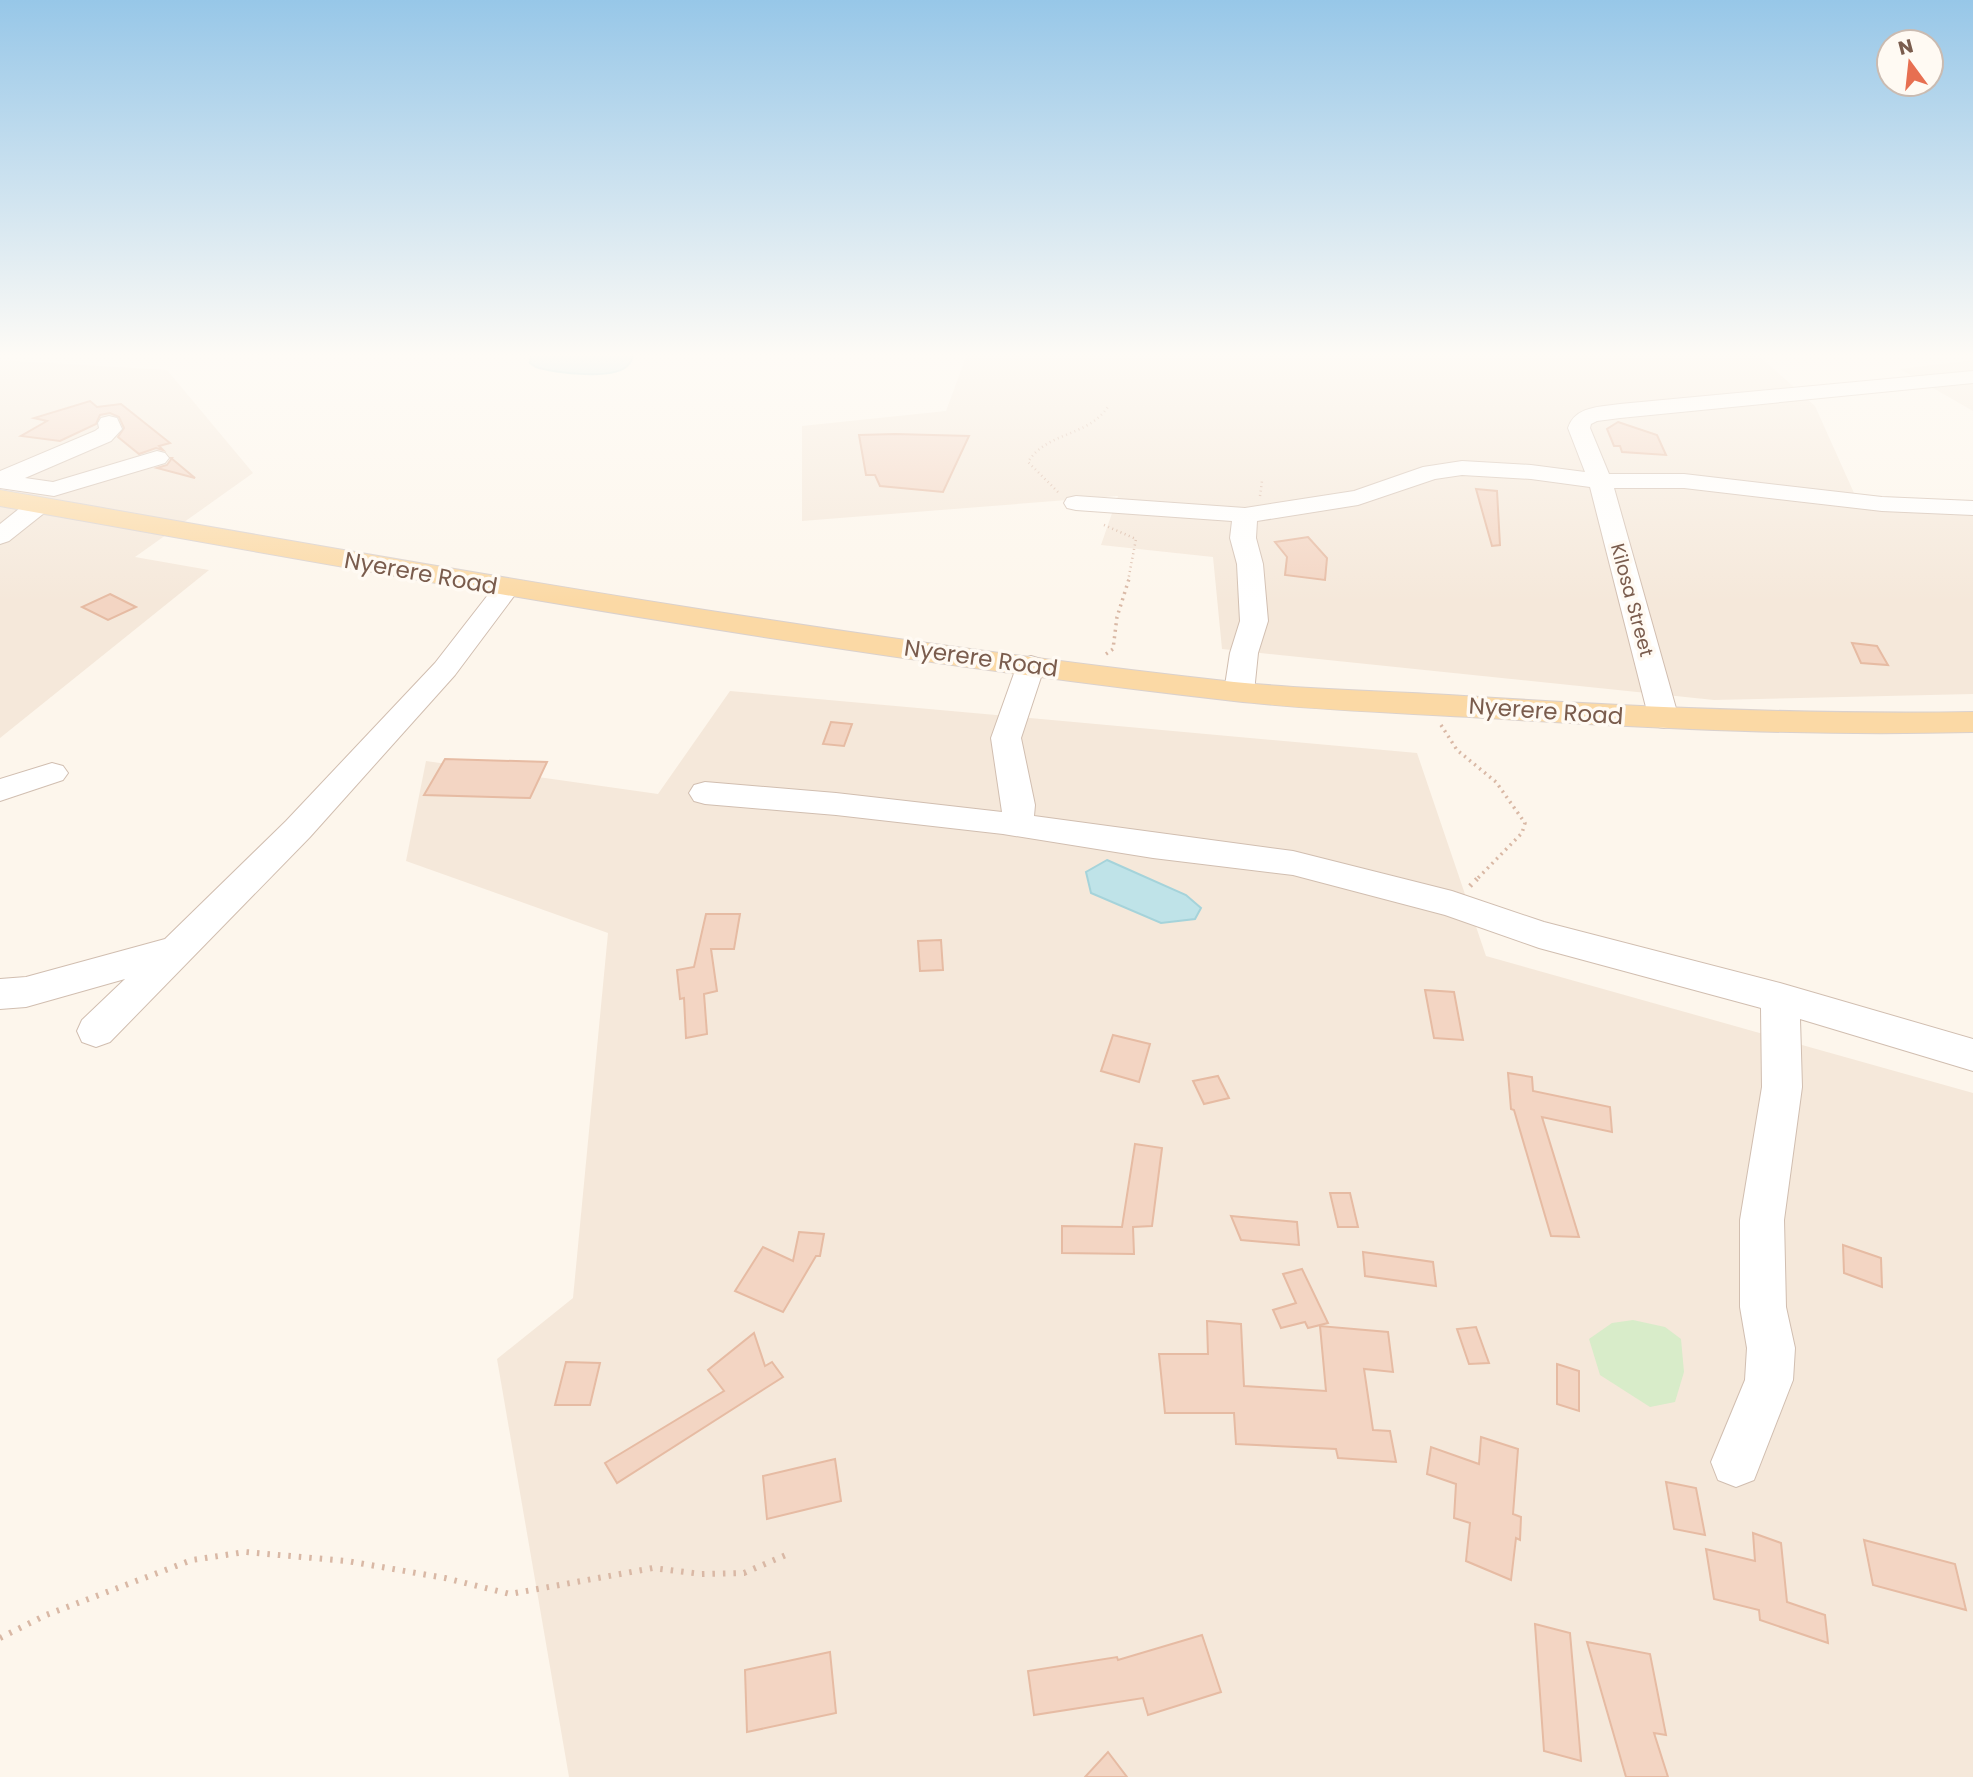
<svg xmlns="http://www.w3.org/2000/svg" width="1973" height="1777" font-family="Poppins,sans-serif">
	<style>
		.residential { fill: #f5e8da }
		.green { fill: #d8ecc9 }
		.water { fill: #bfe3e8; stroke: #a5d3da; stroke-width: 2 }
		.building { fill: #f3d5c3; stroke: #e6bba3; stroke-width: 2 }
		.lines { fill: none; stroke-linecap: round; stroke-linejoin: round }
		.minor-casing { stroke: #d1beb0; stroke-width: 2 }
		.major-casing { stroke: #dad1cd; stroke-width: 2 }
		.path-far3 { stroke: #d9b8a5; stroke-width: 2.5; stroke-dasharray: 1 3.5; stroke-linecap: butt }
		.path-far2 { stroke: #d9b8a5; stroke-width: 3.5; stroke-dasharray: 2 4.5; stroke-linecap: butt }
		.path-far1 { stroke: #d9b8a5; stroke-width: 5; stroke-dasharray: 2 6; stroke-linecap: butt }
		.path { stroke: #d9b8a5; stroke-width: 6; stroke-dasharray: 2.5 8; stroke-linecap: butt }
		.minor { fill: #fff; fill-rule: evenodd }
		.major { fill: #fbd9a5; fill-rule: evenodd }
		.labels { text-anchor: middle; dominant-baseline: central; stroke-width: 7; stroke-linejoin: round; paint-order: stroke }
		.far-street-label { font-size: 19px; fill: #7a5c4d; stroke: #fffaf3 }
		.street-label { font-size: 23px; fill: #7a5c4d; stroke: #fffaf3 }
	</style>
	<rect width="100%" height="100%" fill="#fdf6ec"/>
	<g class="residential">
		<polygon points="967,354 1605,354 1608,356 1640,354 1757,354 1815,406 1854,493 1855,509 1973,507 1973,694 1714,700 1222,649 1213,557 1101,545 1118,496 802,521 802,426 946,411"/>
		<polygon points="0,360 167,370 253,473 135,557 209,570 0,738"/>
		<polygon points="1973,360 1973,411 1900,369"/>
		<polygon points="730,691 1417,753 1486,956 1973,1093 1973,1777 569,1777 497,1359 573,1298 608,933 406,861 426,761 658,794"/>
	</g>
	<polygon class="green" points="1633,1320 1665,1327 1681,1339 1684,1372 1675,1402 1650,1407 1600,1375 1589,1339 1612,1323"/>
	<g class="water">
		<path d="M 531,354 L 634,354 C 632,357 632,361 629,364 C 617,381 554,373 536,367 L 530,363 Z"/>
		<polygon points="1107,860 1186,895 1201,908 1195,919 1161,923 1091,893 1086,872"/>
	</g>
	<g class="building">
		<polygon points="90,401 97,407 121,404 170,443 159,446 163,450 156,448 139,454 118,437 124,428 119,417 110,413 100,415 96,424 60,441 21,436 47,421 34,418"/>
		<polygon points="1618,422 1657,435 1666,455 1622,452 1620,446 1614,446 1607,429"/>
		<polygon points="859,435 895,434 969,436 943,492 880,486 875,475 866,475"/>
		<polygon points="172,458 171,458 195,478 157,468 167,465"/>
		<polygon points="1476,489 1497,491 1500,545 1492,546"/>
		<polygon points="1308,537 1327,558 1325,580 1285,575 1287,557 1275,542"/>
		<polygon points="110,594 136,607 108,620 82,607"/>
		<polygon points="1852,643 1877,646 1888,665 1861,663"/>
		<polygon points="831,722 852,724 844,746 823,744"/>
		<polygon points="445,759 547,762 530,798 424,795"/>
		<polygon points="706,914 740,914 734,949 711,949 717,991 704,994 707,1034 686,1038 684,998 680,999 677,970 694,967"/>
		<polygon points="941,940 943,970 920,971 918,941"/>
		<polygon points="1425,990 1454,992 1463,1040 1434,1038"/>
		<polygon points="1113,1035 1150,1044 1139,1082 1101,1071"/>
		<polygon points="1508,1073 1532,1077 1533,1091 1610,1107 1612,1132 1542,1117 1579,1237 1551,1236 1514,1110 1511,1109"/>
		<polygon points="1218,1076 1229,1098 1204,1104 1193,1081"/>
		<polygon points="1135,1144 1162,1148 1152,1226 1133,1227 1134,1254 1062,1253 1062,1226 1122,1227"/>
		<polygon points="1330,1193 1350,1193 1358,1227 1338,1227"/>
		<polygon points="1231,1216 1297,1222 1299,1245 1241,1240"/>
		<polygon points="799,1232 824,1234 820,1256 816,1256 783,1312 735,1291 763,1247 793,1261"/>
		<polygon points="1843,1245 1881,1258 1882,1287 1844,1273"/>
		<polygon points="1363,1252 1433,1262 1436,1286 1365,1276"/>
		<polygon points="1302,1269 1328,1323 1308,1328 1305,1322 1281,1328 1273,1310 1296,1303 1283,1274"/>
		<polygon points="1207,1321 1241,1324 1244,1386 1326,1391 1320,1326 1388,1332 1393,1372 1364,1369 1373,1430 1390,1431 1396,1462 1338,1458 1336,1449 1236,1444 1234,1413 1165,1413 1159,1354 1208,1354"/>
		<polygon points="1476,1327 1489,1363 1469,1364 1457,1329"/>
		<polygon points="754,1333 765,1366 772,1362 783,1377 617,1483 605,1463 724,1391 708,1370"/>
		<polygon points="566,1362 600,1363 590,1405 555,1405"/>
		<polygon points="1557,1364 1579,1371 1579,1411 1557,1404"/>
		<polygon points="1481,1437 1518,1449 1513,1514 1521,1517 1520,1540 1516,1538 1511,1580 1466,1561 1470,1523 1454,1518 1456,1484 1427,1474 1431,1447 1479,1464"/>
		<polygon points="835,1459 841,1501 767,1519 763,1476"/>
		<polygon points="1666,1482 1696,1488 1705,1535 1674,1529"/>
		<polygon points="1753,1533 1781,1543 1787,1602 1825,1615 1828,1643 1760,1620 1759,1610 1714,1599 1706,1549 1755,1561"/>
		<polygon points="1864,1540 1955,1564 1966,1610 1873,1585"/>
		<polygon points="1535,1624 1570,1633 1581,1761 1544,1751"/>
		<polygon points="1202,1635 1221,1692 1148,1715 1143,1698 1034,1715 1028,1671 1117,1657 1118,1660"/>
		<polygon points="1587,1642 1650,1654 1666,1735 1654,1733 1668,1777 1626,1777"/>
		<polygon points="830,1652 836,1713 747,1732 745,1670"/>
		<polygon points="1108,1752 1127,1777 1085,1777"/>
	</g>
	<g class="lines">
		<defs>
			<g id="minor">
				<path d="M 1973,371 L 1973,383 L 1620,418 L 1597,421 L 1591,424 L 1590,428 L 1609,474 L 1684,474 L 1882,497 L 1973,501 L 1973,515 L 1882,511 L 1684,488 L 1614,488 L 1679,719 L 1675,726 L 1664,728 L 1653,726 L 1649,719 L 1590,487 L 1531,479 L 1462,475 L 1435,479 L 1358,505 L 1257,521 L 1256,538 L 1263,564 L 1268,621 L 1258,653 L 1254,692 L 1249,698 L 1239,701 L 1229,698 L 1224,692 L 1230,653 L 1240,621 L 1237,564 L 1230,538 L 1232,521 L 1076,510 L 1067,508 L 1064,503 L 1067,498 L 1076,496 L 1245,508 L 1354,491 L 1423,467 L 1462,461 L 1531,465 L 1585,472 L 1568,428 C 1575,406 1600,407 1620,404 Z"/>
				<polygon points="109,416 117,418 122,429 111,441 25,478 53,482 157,451 165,453 169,458 165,463 54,496 0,488 0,471 95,431 99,428 98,423 101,418"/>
				<polygon points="39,498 48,500 51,505 48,510 9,541 0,544 0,524 30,500"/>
				<polygon points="507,580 516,582 520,588 455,675 310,837 110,1042 96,1047 82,1042 77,1031 82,1020 125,979 26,1007 0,1009 0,979 26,977 165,939 286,821 435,663 498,582"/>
				<polygon points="1031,656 1041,659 1045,665 1021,738 1035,805 1034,816 1293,851 1452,891 1544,922 1780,983 1973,1039 1973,1071 1800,1019 1802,1087 1784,1220 1786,1307 1795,1348 1793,1380 1754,1480 1736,1487 1718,1480 1711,1462 1745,1380 1747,1348 1740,1307 1740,1220 1762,1087 1761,1008 1539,948 1445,915 1293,875 1153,858 1003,834 836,815 705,804 694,801 689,793 694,785 705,782 836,793 1002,812 991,738 1017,665 1021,659"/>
				<polygon points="52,763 63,766 68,773 63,780 0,801 0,779"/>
			</g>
			<path id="major" d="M 0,490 C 410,562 820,636 1234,682 C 1310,690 1388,691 1464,696 C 1633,707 1803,715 1973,712 L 1973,732 C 1816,736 1660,729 1504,719 C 1414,713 1323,711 1234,701 C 820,654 410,579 0,506 Z"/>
		</defs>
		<use href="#minor" class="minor-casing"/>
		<use href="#major" class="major-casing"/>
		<g class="path-far3">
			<path d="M 1058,492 L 1028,462 C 1047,431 1090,437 1109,405"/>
			<polyline points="1260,496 1262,481"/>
			<polyline points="1104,525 1136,539 1128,581"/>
		</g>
		<g class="path-far2">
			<polyline points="1106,654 1113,649 1117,617 1129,579"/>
			<polyline points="1441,725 1457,750 1496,782 1525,823 1522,833 1478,878"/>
		</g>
		<polyline class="path-far1" points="1470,886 1480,876"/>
		<polyline class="path" points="0,1638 46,1615 192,1560 245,1552 347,1561 445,1578 510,1594 653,1568 701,1574 744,1573 788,1554"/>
		<use href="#minor" class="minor"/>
		<use href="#major" class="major"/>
	</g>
	<linearGradient id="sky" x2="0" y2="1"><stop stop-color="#97c7e8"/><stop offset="0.59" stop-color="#fefbf6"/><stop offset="1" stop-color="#fefbf6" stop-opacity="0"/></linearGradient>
	<rect width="1973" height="602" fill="url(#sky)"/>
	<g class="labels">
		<g class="far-street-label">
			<text transform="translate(1632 600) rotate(75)">Kilosa Street</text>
		</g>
		<g class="street-label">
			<text transform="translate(421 573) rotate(10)">Nyerere Road</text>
			<text transform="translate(981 658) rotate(8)">Nyerere Road</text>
			<text transform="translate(1546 711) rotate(4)">Nyerere Road</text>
		</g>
	</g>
	<g transform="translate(1910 63) rotate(345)"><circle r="33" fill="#fffaf3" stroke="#cabbb1" stroke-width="2"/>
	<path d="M0-5L12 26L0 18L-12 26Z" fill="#e76f51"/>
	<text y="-10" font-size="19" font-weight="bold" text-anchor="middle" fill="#7a5c4d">N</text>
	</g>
</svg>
